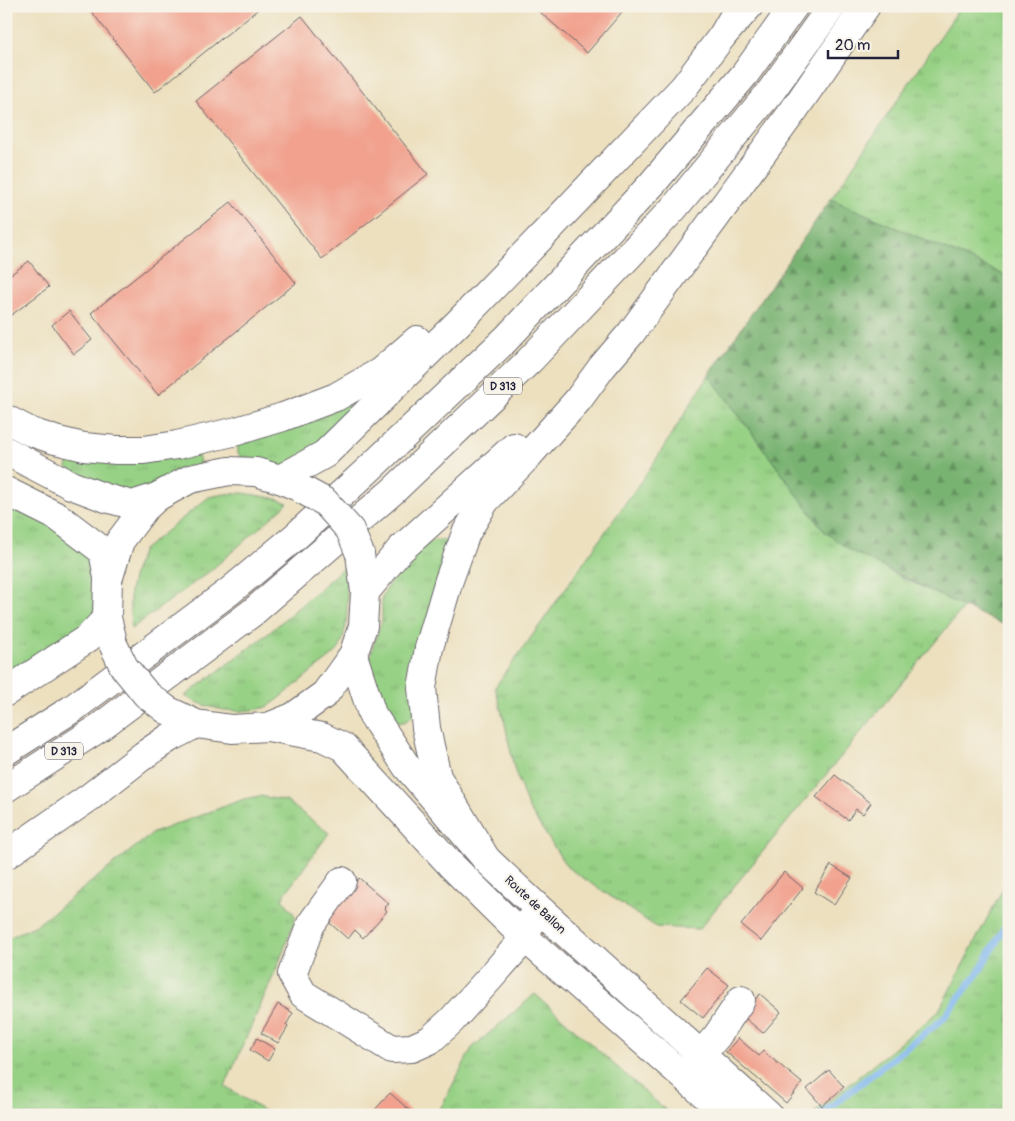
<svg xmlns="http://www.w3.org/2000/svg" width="1015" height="1121" font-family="Pangolin,sans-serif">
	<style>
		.grass { fill: url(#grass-tufts); stroke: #5c7a60 }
		.forest { fill: url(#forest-firs); stroke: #4e6a56 }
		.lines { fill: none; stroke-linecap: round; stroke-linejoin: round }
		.stream { stroke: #80b7ef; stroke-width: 7 }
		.building { fill: #f1a18e }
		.minor-casing { stroke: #696469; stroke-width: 30 }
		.major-casing { stroke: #696469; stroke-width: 30 }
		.highway-casing { stroke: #696469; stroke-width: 30 }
		.minor { stroke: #fff; stroke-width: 28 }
		.major { stroke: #fff; stroke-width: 28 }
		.highway { stroke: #fff; stroke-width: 28 }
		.major-bridge-casing { stroke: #696469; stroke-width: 30; stroke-linecap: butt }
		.major-bridge { stroke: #fff; stroke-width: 28 }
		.labels { text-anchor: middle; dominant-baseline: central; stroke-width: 4; stroke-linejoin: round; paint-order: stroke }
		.shield { fill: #f7f3e8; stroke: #62616f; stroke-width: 1 }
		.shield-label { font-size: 11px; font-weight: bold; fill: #22223b }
		.street-label { font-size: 12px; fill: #22223b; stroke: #f7f3e8 }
	</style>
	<defs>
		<pattern id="grass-tufts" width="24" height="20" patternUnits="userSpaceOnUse" patternTransform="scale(1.25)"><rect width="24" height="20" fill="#97d185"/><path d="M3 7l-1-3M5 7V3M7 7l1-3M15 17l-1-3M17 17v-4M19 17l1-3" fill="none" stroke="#82b374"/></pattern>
		<pattern id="forest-firs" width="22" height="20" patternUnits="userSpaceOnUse" patternTransform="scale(1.25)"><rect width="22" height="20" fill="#79b372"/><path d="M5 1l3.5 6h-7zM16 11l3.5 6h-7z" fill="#63915f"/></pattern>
	</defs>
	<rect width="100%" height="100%" fill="#f7f3e8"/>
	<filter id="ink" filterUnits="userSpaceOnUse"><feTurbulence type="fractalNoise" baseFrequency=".02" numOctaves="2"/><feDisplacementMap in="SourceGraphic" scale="10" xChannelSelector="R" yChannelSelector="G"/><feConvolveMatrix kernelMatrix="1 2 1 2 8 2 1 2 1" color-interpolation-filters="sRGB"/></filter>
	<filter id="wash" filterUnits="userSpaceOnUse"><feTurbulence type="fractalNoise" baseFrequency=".0096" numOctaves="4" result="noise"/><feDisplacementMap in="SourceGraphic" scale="20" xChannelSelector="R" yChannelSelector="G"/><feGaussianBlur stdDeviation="1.12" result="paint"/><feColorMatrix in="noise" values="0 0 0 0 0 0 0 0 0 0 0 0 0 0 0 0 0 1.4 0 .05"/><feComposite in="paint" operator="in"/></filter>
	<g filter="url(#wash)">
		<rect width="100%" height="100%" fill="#ece0bf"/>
		<g class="grass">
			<polygon points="961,6 1009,6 1009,277 831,199"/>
			<polygon points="709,375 825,532 895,574 964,607 699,929 656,927 567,867 528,807 514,768 505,724 495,687 542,622 655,461"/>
			<polygon points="356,399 360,407 280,479 243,461 238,453 238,445"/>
			<polygon points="190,449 198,455 200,463 195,472 132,505 67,468 68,462 76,455"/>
			<polygon points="6,491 103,551 107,618 6,692"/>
			<polygon points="243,493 273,498 288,503 210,571 131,629 130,609 130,591 135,570 143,550 209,497 225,494"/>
			<path d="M 433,540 L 444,540 L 449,548 L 413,716 C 405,723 401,724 391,720 L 367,676 L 372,650 L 382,621 L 382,596 L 401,565 Z"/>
			<path d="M 343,568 C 349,590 349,626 340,647 C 337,654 317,667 311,672 C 297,683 284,696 269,706 C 266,708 262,708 258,709 C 233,714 207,709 185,696 L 269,633 Z"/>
			<polygon points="260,796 286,801 329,833 282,898 296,917 278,965 225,1086 270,1115 6,1115 6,939 37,925 153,833 244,799"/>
			<polygon points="1009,877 1009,1115 811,1115 857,1078 938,1012"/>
			<polygon points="535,994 671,1115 437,1115 472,1048"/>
		</g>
		<polygon class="forest" points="831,199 1009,277 1009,627 964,607 851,551 825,532 709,375"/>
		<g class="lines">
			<polyline class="stream" points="820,1115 943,1019 980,970 1009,920"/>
		</g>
		<g id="blocks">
			<g class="building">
				<polygon points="87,6 262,6 155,92"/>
				<polygon points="533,6 627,6 587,53"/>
				<polygon points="302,16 428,174 322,259 196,101"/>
				<polygon points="231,202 296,283 158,395 91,313"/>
				<polygon points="29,261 49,287 6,319 6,278"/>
				<polygon points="69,311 92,340 74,354 52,325"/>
				<polygon points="835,775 871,803 863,814 856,809 848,820 816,797"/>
				<polygon points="831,865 852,878 834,905 814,892"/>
				<polygon points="784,872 803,888 761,941 741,925"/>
				<polygon points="359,878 389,904 384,908 387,911 363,938 355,930 348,939 324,918"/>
				<polygon points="707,968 729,985 703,1018 681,1000"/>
				<polygon points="760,994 781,1012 763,1033 741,1015"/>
				<polygon points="278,1004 293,1013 286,1025 288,1027 278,1043 261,1033"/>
				<polygon points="257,1038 275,1049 268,1061 250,1050"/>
				<polygon points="738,1038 759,1056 763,1051 802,1083 786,1103 726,1052"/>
				<polygon points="829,1070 844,1087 822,1106 807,1089"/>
				<polygon points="390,1093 415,1115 374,1115 372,1113"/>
			</g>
		</g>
	</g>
	<g filter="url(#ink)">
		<use href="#blocks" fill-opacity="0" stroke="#696469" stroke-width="1"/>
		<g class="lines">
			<defs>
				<g id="minor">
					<polyline points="342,881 311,924 292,974 303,994 392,1049 412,1048 430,1040 451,1021 490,978 525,938 536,906"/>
					<polyline points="686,1072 717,1036 741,1000"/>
				</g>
				<g id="major">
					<polyline points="6,419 31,432 55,440 84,447 116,450 144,450 177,445 237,431 283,417 336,397 380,372 417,340"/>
					<polyline points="6,451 71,485 106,498 132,505 157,497 190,479 229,471 256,472 280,479 296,486"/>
					<polyline points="280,479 325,454 458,323 546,232 684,87 723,35 735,14"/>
					<polyline points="6,491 58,517 103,551 108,578 107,618 113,642"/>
					<polyline points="109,577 120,541 144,509 157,497"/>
					<polyline points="353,655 372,714 407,767 486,859 536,906 768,1115"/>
					<polyline points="167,710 196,724 232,729 268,727 293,717 325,694 353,655 363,626 365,592 360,554"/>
					<polyline points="268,727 322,737 343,747 452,866 525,938 728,1115"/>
				</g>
				<g id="highway">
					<polyline points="723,35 749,6"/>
					<polyline points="365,592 400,550 514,447"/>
					<polyline points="6,692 88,638 107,618"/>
					<polyline points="6,751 72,709 230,591 295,537 370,468 506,339 651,185 745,74 794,6"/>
					<polyline points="6,788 96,730 253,612 394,490 529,361 674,208 771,91 832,6"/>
					<polyline points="6,855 90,797 144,755 169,738 196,724"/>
					<polyline points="486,859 437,777 426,728 422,688 429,648 449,580 466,533 485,501 527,457 578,400 602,367 631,333 794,110 866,6"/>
				</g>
			</defs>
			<use href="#minor" class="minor-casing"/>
			<use href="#major" class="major-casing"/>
			<use href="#highway" class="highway-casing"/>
			<use href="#minor" class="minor"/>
			<use href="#major" class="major"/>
			<use href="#highway" class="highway"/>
			<defs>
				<g id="major-bridge">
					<polyline points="303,490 325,502 350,530 360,554"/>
					<polyline points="113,644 124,667 146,694 167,710"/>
				</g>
			</defs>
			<use href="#major-bridge" class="major-bridge-casing"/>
			<use href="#major-bridge" class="major-bridge"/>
		</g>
	</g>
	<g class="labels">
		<g class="shield">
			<rect x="484" y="377.5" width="38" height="17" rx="4"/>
			<rect x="45" y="742.5" width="38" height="17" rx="4"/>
		</g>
		<g class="shield-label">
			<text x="503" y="386">D 313</text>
			<text x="64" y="751">D 313</text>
		</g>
		<g class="street-label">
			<text transform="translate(535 905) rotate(43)">Route de Ballon</text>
		</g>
	</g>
	<rect width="1015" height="1121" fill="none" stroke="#f7f3e8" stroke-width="25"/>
	<path d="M828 50v8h70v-8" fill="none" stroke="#22223b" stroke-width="2.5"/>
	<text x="835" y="50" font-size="15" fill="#22223b" stroke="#f7f3e8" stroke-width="4" paint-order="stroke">20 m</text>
</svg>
